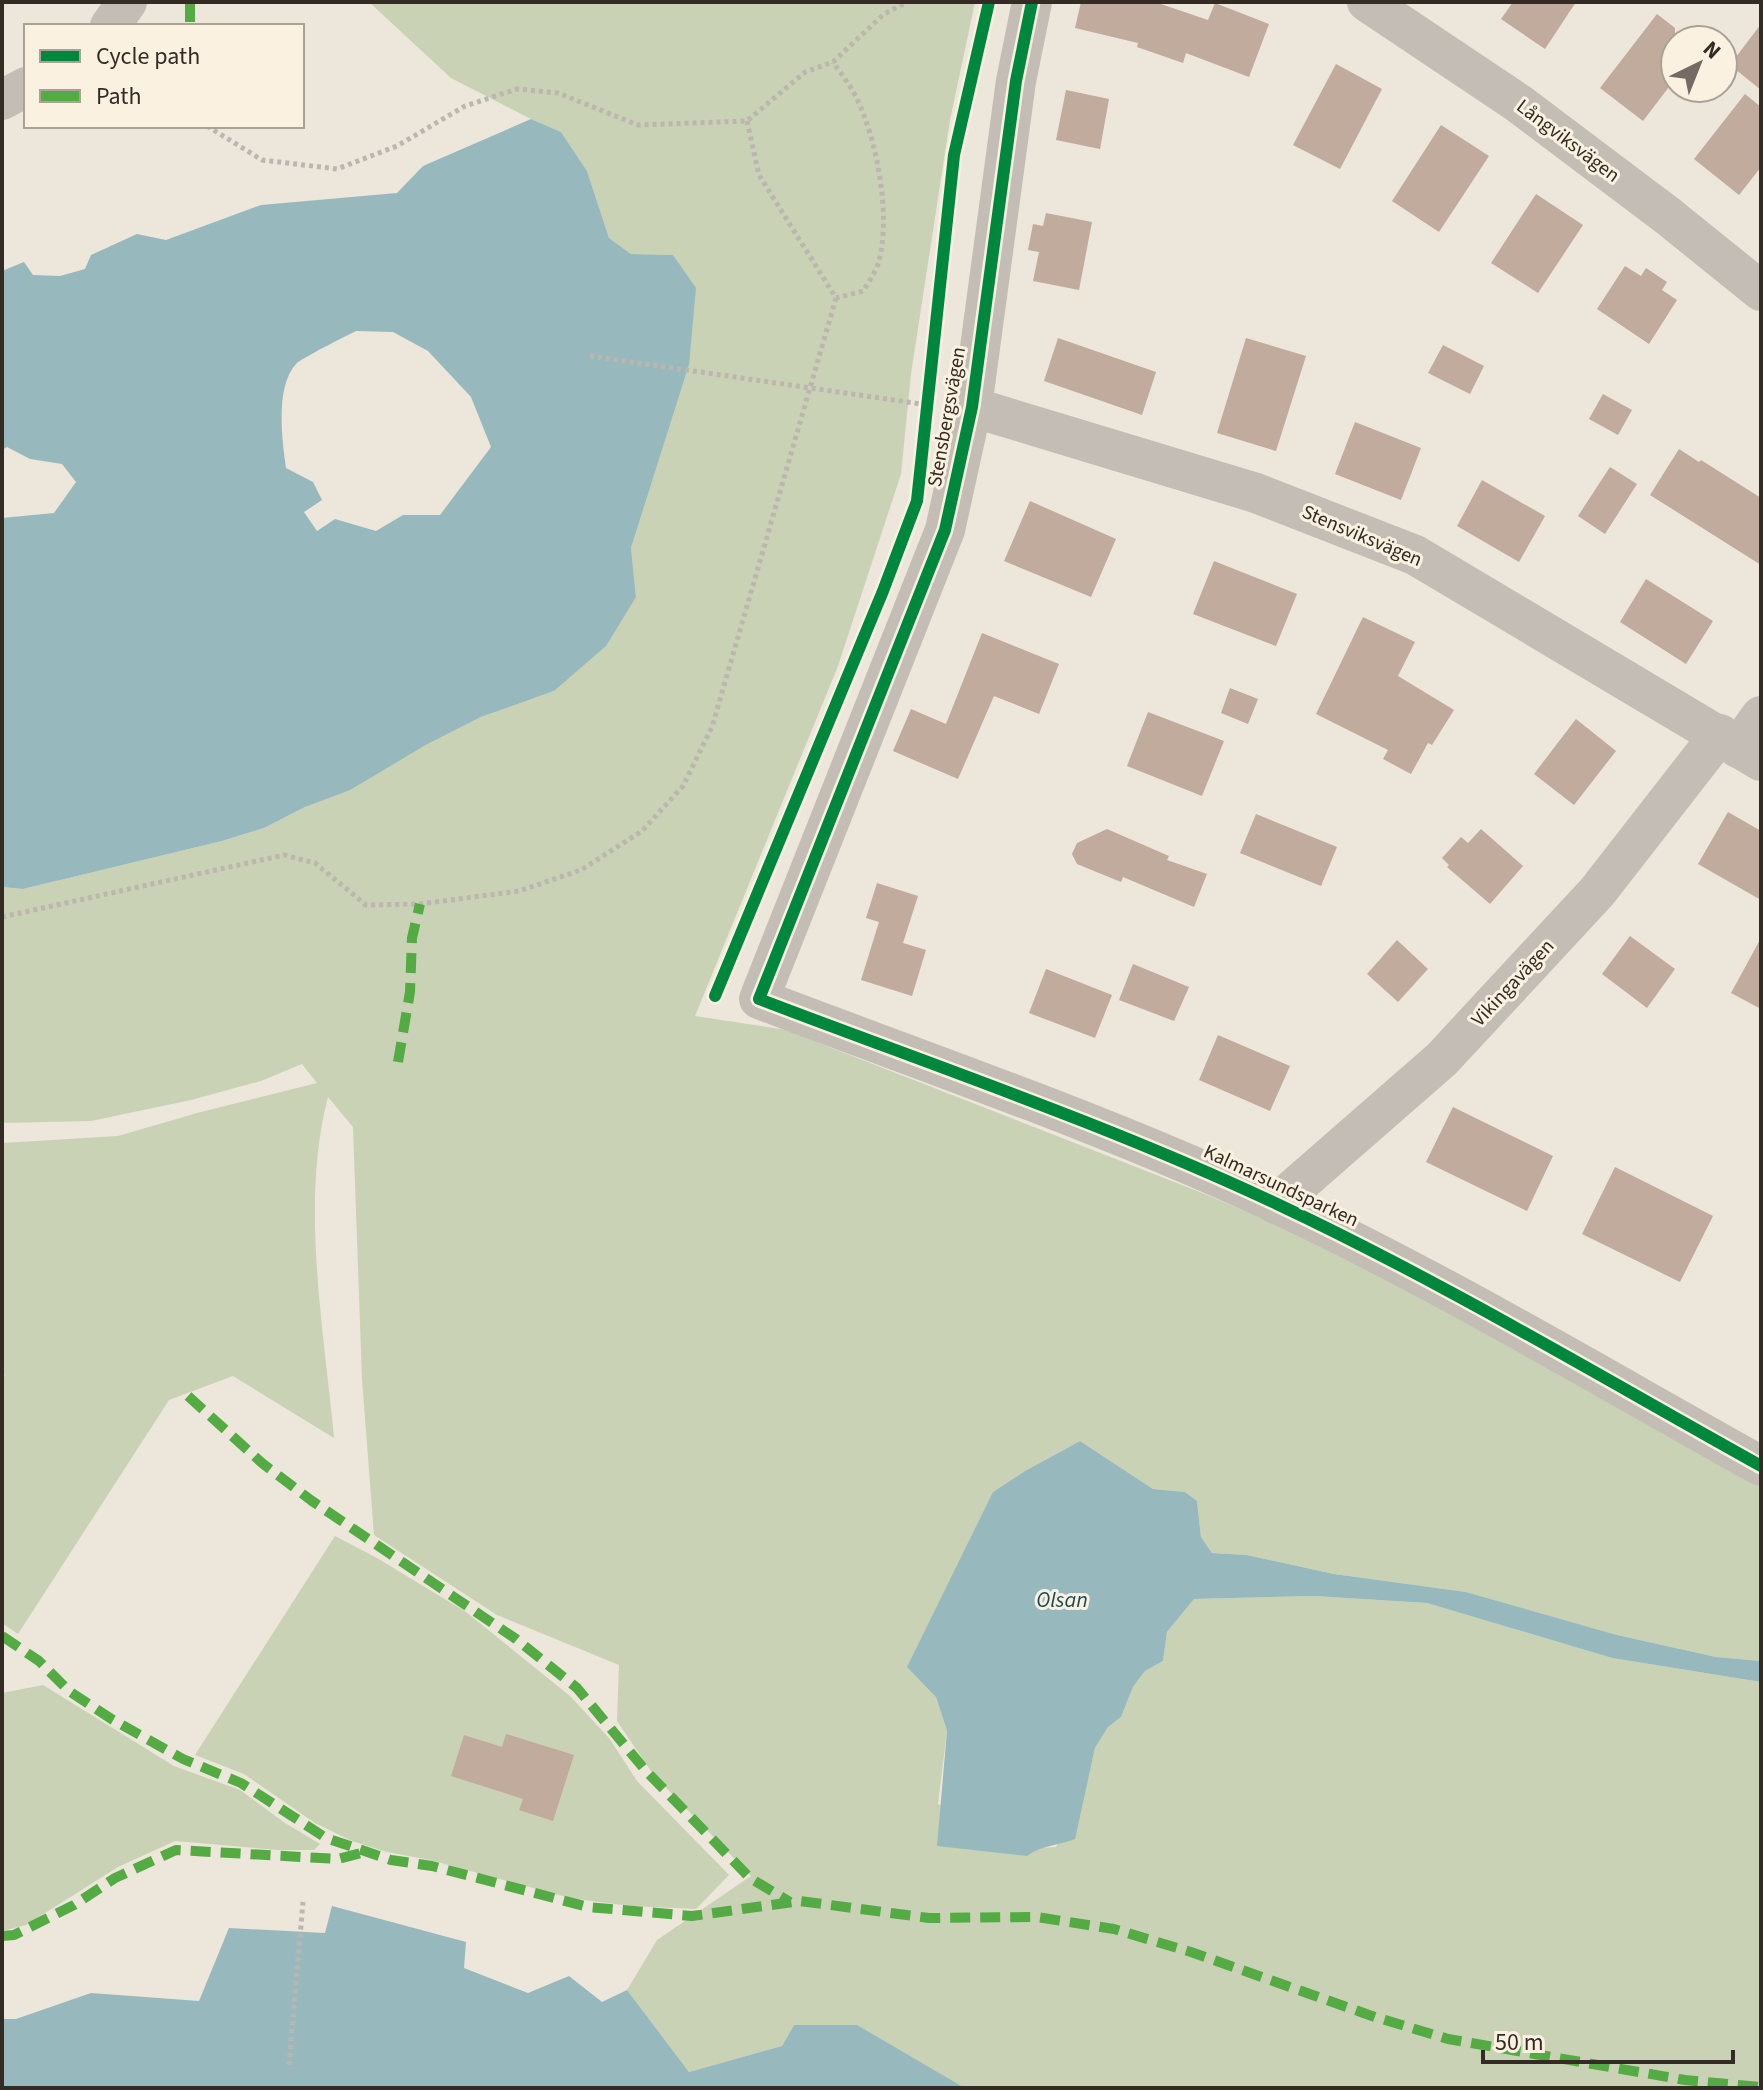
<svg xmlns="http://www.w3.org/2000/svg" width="1763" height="2090" font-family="'Source Sans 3',sans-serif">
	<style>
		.green { fill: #c9d2b4 }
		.water { fill: #97b9bd; fill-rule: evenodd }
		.building { fill: #c0ab9c }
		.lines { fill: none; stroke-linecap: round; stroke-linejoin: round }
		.path { stroke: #bcb6ae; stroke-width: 5; stroke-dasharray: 4 4; stroke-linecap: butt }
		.minor { stroke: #c3bdb5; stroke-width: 40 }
		.quiet { stroke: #54ab44; stroke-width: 10; stroke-dasharray: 20 10; stroke-linecap: butt }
		.cycleway-casing { stroke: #faf1e1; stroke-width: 17 }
		.cycleway { stroke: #00873e; stroke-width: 12 }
		.labels { text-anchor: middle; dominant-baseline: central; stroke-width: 6; stroke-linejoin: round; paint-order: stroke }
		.street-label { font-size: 20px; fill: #332b24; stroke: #faf1e1 }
		.water-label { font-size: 22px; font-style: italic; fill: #184b56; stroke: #faf1e1 }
	</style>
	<rect width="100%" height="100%" fill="#ece6db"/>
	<g class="green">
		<path d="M 369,2 L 975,2 L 950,120 L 911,374 L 901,474 L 838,666 L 695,1016 L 814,1034 L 819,1043 L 1205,1194 L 1422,1287 L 1761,1482 L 1761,1661 L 1716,1657 L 1617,1635 L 1466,1592 L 1334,1574 L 1247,1555 L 1212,1553 L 1201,1537 L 1197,1501 L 1185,1492 L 1153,1489 L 1080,1441 L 1025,1471 L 993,1492 L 936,1697 L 947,1731 L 938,1804 L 1038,1848 L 1056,1847 L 1082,1804 L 1095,1748 L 1108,1727 L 1121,1717 L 1133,1687 L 1145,1671 L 1163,1661 L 1167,1632 L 1194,1599 L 1314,1596 L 1427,1603 L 1612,1658 L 1761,1682 L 1761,2088 L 965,2088 L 856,2025 L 794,2025 L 782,2046 L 689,2072 L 627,1990 L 657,1940 L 751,1876 L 653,1774 L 617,1721 L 619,1665 L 497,1615 L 374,1535 L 362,1379 L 353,1127 L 328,1097 C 300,1203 324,1329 334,1438 L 233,1376 L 169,1400 L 18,1634 L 2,1623 L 2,1380 L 5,1375 L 2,1374 L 2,1143 L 118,1136 L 197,1113 L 317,1083 L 302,1064 L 261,1081 L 191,1100 L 91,1121 L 2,1123 L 2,887 L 23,889 L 222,841 L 264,828 L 481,717 L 554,691 L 636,597 L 631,548 L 689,365 L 673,255 L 631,254 L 609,238 L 587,171 L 561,132 L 531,119 L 451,78 Z"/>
		<polygon points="335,1536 377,1558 466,1612 570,1696 609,1738 637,1781 729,1875 696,1909 630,1906 570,1898 430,1860 387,1852 352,1841 315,1823 244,1774 195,1755"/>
		<polygon points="43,1685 174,1766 240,1790 285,1823 320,1844 314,1850 278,1850 175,1841 118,1867 26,1925 2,1931 2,1693"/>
	</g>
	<g class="water">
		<path d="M 531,119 L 561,132 L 587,171 L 609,238 L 631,254 L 673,255 L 696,288 L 689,365 L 631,548 L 636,597 L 606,646 L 554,691 L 481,717 L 424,746 L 350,790 L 305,807 L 264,828 L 222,841 L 23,889 L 2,887 L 2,518 L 54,513 L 76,482 L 62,464 L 30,459 L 7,447 L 2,450 L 2,271 L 24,262 L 33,275 L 60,276 L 85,269 L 91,255 L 137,234 L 166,240 L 261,205 L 397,193 L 423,166 ZM 356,331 L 393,332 L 428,351 L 471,397 L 491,447 L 440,515 L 403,515 L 376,531 L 335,519 L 317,531 L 304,512 L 322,500 L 313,482 L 286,468 C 282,440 275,387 296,364 C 300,359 346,336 356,331 Z"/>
		<path d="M 1080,1441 L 1153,1489 L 1185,1492 L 1197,1501 L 1201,1537 L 1212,1553 L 1247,1555 L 1334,1574 L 1466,1592 L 1617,1635 L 1716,1657 L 1761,1661 L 1761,1682 L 1612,1658 L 1427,1603 L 1314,1596 L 1194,1599 L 1167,1632 L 1163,1661 L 1145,1671 L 1133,1687 L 1121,1717 L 1108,1727 L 1095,1748 L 1075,1839 C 1058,1846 1041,1845 1027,1856 L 937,1846 L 947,1731 L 936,1697 L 907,1667 L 993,1492 L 1025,1471 Z"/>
		<polygon points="332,1906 466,1942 464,1968 528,1993 569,1976 602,2002 627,1990 689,2072 782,2046 794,2025 857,2025 965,2088 2,2088 2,2019 16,2019 91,1993 199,2001 229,1928 325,1933"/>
	</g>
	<g class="building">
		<polygon points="1081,2 1155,2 1208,20 1215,3 1269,24 1249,77 1186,53 1183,63 1137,47 1138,43 1075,28"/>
		<polygon points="1513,2 1576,2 1545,49 1501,19"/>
		<polygon points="1657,14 1675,28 1675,79 1643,121 1600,88"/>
		<polygon points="1761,24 1761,90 1730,65"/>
		<polygon points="1336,64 1382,89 1340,169 1293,145"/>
		<polygon points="1066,90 1109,99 1100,149 1056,140"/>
		<polygon points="1745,94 1761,107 1761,167 1739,195 1694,159"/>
		<polygon points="1441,125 1489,156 1439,232 1392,201"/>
		<polygon points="1536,194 1583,225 1538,293 1491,263"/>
		<polygon points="1046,213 1092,222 1079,290 1033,281 1039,252 1028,250 1033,224 1043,226"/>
		<polygon points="1625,266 1641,276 1646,268 1667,282 1662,290 1677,300 1649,344 1597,309"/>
		<polygon points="1058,338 1156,372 1142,415 1044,381"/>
		<polygon points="1246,338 1306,356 1276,451 1217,433"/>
		<polygon points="1443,345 1484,366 1470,394 1428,373"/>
		<polygon points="1603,394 1632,410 1618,435 1589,419"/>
		<polygon points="1355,422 1421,448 1401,500 1335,474"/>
		<polygon points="1679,449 1699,462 1701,460 1761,498 1761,565 1650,495"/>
		<polygon points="1610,467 1637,484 1605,534 1578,516"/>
		<polygon points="1482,480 1545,516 1519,562 1457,526"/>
		<polygon points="1030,501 1116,539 1091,597 1004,561"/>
		<polygon points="1214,561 1297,594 1276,646 1193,614"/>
		<polygon points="1646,579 1713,621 1686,664 1620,622"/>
		<polygon points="1363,617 1415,642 1398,676 1454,710 1432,745 1428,743 1411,774 1383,759 1388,750 1316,714"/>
		<polygon points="982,633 1059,664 1039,714 994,696 958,779 893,751 911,709 946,724"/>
		<polygon points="1230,688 1258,699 1248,724 1221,713"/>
		<polygon points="1148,712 1224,741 1202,796 1127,766"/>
		<polygon points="1576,719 1616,751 1574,805 1534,774"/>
		<polygon points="1728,812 1761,831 1761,900 1698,864"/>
		<polygon points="1256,814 1337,847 1321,886 1240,853"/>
		<polygon points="1107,829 1169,856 1167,860 1207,874 1194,907 1123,877 1121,882 1077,864 1072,854 1077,843"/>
		<polygon points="1481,829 1523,866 1490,904 1447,867 1449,865 1442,858 1461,837 1468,843"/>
		<polygon points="877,883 918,896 903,943 926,950 912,996 861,980 879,922 866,918"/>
		<polygon points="1630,936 1675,969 1647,1008 1602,974"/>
		<polygon points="1761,938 1761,1009 1731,993"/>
		<polygon points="1397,940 1428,969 1398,1002 1367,974"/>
		<polygon points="1133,964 1189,987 1174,1021 1119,1000"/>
		<polygon points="1046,969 1112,995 1095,1038 1029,1013"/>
		<polygon points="1218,1035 1290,1066 1270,1111 1199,1080"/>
		<polygon points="1453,1107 1553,1156 1527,1211 1426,1162"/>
		<polygon points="1615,1167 1713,1216 1680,1282 1582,1234"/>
		<polygon points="506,1734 574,1755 553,1821 519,1810 523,1799 451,1776 464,1735 502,1747"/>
	</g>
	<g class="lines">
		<g class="path">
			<path d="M 747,121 L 759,175 L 836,298 L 863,291 C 868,283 875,273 878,264 C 892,219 877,140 857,99 C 851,86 841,74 833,62"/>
			<polyline points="207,126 262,160 337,169 397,146 465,106 517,89 558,93 638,125 747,121 805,72 833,62 884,14 907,2"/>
			<polyline points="590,356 928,405"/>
			<polyline points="2,917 284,855 315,863 366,905 420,904 519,891 581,870 642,831 683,786 712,727 836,298"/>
			<polyline points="289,2065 303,1902"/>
		</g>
		<g class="minor">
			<path d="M 1032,2 L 1016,81 L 972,407 L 945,530 L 759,999 C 932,1065 1109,1125 1277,1204 C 1443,1282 1601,1377 1761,1466"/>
			<polyline points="1367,2 1518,103 1668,216 1761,291"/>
			<polyline points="110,26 127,2"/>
			<polyline points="2,100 26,87"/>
			<polyline points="972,407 1256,493 1415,555 1761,761"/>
			<polyline points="1738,748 1761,716"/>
			<polyline points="1276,1204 1442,1059 1597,892 1720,734"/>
		</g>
		<g class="quiet">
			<polyline points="190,2 190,26"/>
			<polyline points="398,1062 410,992 412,938 420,904"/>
			<polyline points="188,1396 262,1463 312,1501 516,1639 577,1688 646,1771 750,1878 790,1902"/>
			<polyline points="2,1636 39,1661 69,1691 113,1720 183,1759 241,1783 326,1838 391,1860 432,1866 588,1907 692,1916 800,1901 929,1918 1037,1917 1114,1929 1191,1952 1375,2017 1448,2039 1685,2080 1761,2087"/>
			<polyline points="2,1936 14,1935 74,1905 115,1878 176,1850 338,1859 365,1852"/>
		</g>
		<defs>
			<g id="cycleway">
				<path d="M 1032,2 L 1016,81 L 972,407 L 945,530 L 759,999 C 932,1065 1109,1125 1277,1204 C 1443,1282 1601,1377 1761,1466"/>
				<polyline points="715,996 883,591 917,501 954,155 989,2"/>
			</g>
		</defs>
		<use href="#cycleway" class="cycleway-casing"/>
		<use href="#cycleway" class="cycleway"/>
	</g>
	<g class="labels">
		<g class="street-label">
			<text transform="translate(1568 141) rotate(37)">Långviksvägen</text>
			<text transform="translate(947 417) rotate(-80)">Stensbergsvägen</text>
			<text transform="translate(1362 536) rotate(23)">Stensviksvägen</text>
			<text transform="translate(1513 983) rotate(-47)">Vikingavägen</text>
			<text transform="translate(1281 1186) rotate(25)">Kalmarsundsparken</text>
		</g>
		<g class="water-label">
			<text x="1062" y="1600">Olsan</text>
		</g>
	</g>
	<rect width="1763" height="2090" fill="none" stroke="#332b24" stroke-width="8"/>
	<rect x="24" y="24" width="280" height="104" fill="#faf1e1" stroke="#aaa295" stroke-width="2"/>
	<rect x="40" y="50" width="40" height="12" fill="#00873e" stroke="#aaa295" stroke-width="2"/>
	<text x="96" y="64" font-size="24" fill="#332b24">Cycle path</text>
	<rect x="40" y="90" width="40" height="12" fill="#54ab44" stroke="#aaa295" stroke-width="2"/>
	<text x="96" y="104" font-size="24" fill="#332b24">Path</text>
	<g transform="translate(1699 64) rotate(43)"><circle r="38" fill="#faf1e1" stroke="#aaa295" stroke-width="2"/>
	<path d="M0-6L14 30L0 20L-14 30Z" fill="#746c64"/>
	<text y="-12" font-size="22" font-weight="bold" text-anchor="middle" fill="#332b24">N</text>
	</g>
	<path d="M1483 2050v12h250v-12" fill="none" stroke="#332b24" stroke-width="4"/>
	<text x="1495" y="2050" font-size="24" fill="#332b24" stroke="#faf1e1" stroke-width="6" paint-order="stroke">50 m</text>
</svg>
